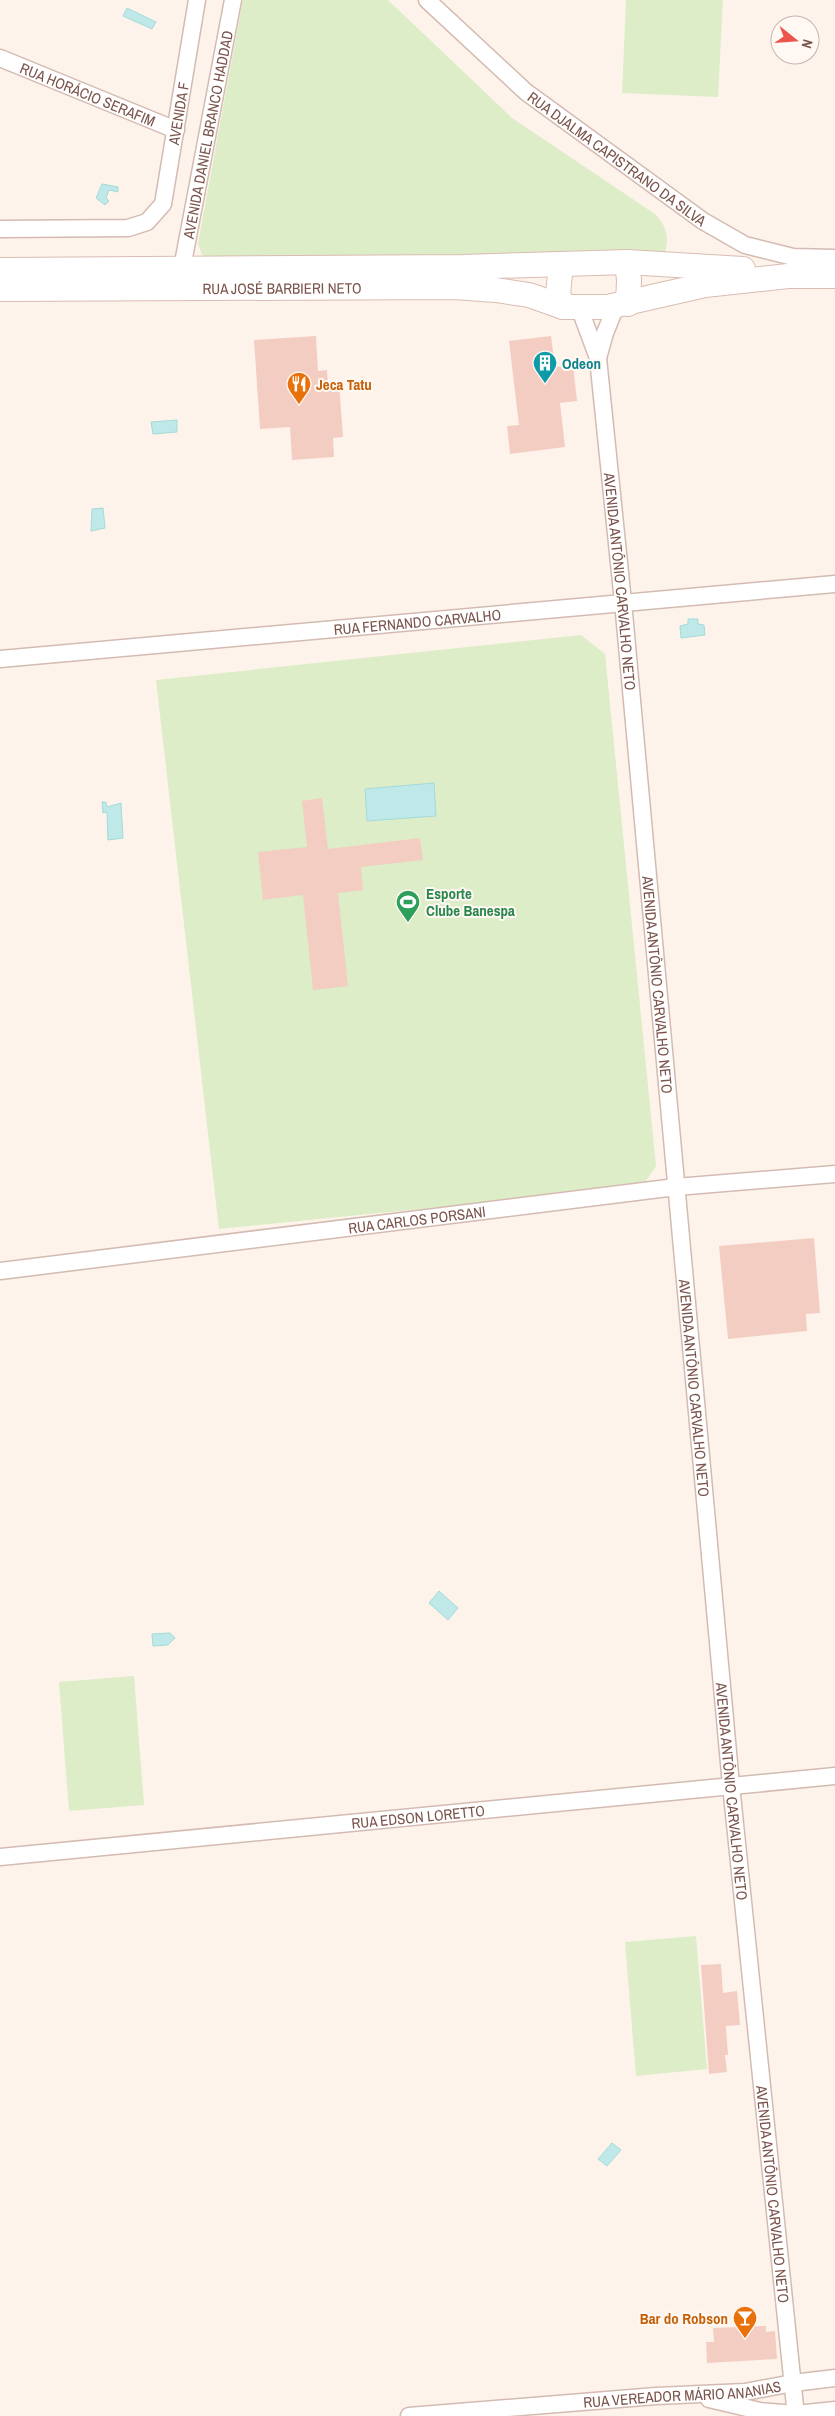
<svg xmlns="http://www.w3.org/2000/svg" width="835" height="2416" font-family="'Archivo Narrow',sans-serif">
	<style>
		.green { fill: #ddedc8 }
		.water { fill: #bee9e8; stroke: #a3dbda }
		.building { fill: #f4cdc2 }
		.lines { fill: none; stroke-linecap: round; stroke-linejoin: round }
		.minor-casing { stroke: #d4bbb2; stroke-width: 19 }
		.secondary-casing { stroke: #d9bcb2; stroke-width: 26 }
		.minor { stroke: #fff; stroke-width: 16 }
		.secondary { stroke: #fff; stroke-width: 24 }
		.labels { text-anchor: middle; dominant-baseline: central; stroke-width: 4; stroke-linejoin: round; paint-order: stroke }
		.street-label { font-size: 15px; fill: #7b544c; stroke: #fff8f3 }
		.culture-label { font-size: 15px; font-weight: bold; fill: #0d838f; stroke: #fff8f3; text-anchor: start }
		.food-label { font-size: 15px; font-weight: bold; fill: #c56008; stroke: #fff8f3; text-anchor: start }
		.leisure-label { font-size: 15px; font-weight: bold; fill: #27864d; stroke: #fff8f3; text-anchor: start }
	</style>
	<rect width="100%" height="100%" fill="#fdf3eb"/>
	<g class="green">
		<path d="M 243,0 L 388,0 L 512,118 L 655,214 C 667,227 669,236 665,253 L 216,259 L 202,255 L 198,243 Z"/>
		<polygon points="626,0 723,0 718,97 622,93"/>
		<polygon points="581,635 605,654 656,1166 642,1187 219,1229 156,680"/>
		<polygon points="134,1676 144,1805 69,1811 59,1682"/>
		<polygon points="696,1936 707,2069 636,2076 625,1942"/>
	</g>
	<g class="water">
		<polygon points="127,8 156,22 152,29 123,16"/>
		<polygon points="102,184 118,187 118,192 109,190 106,198 109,201 105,205 96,198"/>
		<polygon points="177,420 177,432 153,434 151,422"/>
		<polygon points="103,508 105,528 91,531 92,509"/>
		<polygon points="688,619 698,619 698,624 704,625 705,635 681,638 680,626 688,624"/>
		<polygon points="434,783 436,816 367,821 365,789"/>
		<polygon points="102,802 106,802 107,807 121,803 123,838 108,840 107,812 103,813"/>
		<polygon points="439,1591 458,1608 448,1620 429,1603"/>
		<polygon points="170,1633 175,1638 168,1645 153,1646 152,1634"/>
		<polygon points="612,2143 621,2150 607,2166 598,2159"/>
	</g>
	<g class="building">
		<polygon points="316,336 318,371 327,370 328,384 339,383 343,437 333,438 334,457 292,460 290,427 260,429 254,340"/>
		<polygon points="551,336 555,367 573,365 577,401 560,403 565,447 510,454 507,426 519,425 509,341"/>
		<polygon points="322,798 328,849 420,838 423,860 361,867 363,890 338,893 348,986 313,990 303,895 263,900 258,852 307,847 302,801"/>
		<polygon points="814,1238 820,1313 806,1314 807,1331 728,1339 719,1246"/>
		<polygon points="721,1964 723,1993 737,1991 740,2025 726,2026 728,2055 725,2055 727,2072 709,2074 701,1965"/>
		<polygon points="766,2326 766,2332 775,2331 777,2359 707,2363 706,2342 714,2342 713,2328"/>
	</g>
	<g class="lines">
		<defs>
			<g id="minor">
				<path id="s1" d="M 427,0 L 526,92 L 703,221 L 745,245 L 793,257 L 835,258"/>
				<path id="s2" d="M 0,58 L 176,130"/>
				<path id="s3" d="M 0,229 L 128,228 L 147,222 L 163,204 L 197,0"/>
				<path id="s4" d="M 182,268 L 233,0"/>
				<path id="s5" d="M 579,307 L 598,358 L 623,602 L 731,1785 L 796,2416"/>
				<polyline points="598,358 605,333 616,306"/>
				<path id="s6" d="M 0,659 L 835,584"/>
				<path id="s7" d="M 0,1271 L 676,1187 L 835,1174"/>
				<path id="s8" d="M 0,1857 L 835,1776"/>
				<polyline points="709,2399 760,2411 796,2414 835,2410"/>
				<path id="s9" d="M 409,2416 L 656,2396 L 745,2392 L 793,2383 L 835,2378"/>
			</g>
			<g id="secondary">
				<polyline points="627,262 629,280 628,304"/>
				<polyline points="561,264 558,294 563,307"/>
				<polyline points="0,270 463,267 627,262 743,269"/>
				<path id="s10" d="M 0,289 L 454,287 L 496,290 L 529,295 L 563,307 L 608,307 L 705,285 L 788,276 L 835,276"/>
			</g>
		</defs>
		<use href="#minor" class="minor-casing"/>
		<use href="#secondary" class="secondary-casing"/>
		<use href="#minor" class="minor"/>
		<use href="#secondary" class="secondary"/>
	</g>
	<defs>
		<symbol id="building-pin" viewBox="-11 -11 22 30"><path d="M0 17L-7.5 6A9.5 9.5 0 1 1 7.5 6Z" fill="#0f9aa8" stroke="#fff8f3"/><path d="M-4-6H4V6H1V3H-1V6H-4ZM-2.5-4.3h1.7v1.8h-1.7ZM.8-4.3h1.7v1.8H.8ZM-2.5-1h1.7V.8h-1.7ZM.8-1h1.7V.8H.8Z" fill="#fff"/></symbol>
		<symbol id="restaurant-pin" viewBox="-11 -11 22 30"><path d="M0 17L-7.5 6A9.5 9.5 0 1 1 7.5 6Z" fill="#e8710a" stroke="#fff8f3"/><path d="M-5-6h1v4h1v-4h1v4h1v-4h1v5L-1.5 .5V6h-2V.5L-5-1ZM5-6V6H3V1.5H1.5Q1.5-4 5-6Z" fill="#fff"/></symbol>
		<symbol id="stadium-pin" viewBox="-11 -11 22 30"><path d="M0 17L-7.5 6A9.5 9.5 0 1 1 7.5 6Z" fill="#2e9e5b" stroke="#fff8f3"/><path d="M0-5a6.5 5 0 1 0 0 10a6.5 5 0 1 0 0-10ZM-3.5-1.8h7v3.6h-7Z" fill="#fff"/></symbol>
		<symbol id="bar-pin" viewBox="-11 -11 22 30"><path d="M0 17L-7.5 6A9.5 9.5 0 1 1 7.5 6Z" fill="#e8710a" stroke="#fff8f3"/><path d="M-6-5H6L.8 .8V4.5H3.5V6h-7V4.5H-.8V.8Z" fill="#fff"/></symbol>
	</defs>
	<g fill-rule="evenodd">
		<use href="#building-pin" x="531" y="349" width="28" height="38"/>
		<use href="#restaurant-pin" x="285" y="370" width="28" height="38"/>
		<use href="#stadium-pin" x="394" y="888" width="28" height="38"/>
		<use href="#bar-pin" x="731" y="2304" width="28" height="38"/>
	</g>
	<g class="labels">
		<g class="street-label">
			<text stroke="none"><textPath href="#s2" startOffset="95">RUA HORÁCIO SERAFIM</textPath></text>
			<text stroke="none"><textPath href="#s3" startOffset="264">AVENIDA F</textPath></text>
			<text stroke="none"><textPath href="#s4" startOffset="136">AVENIDA DANIEL BRANCO HADDAD</textPath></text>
			<text stroke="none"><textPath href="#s1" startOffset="248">RUA DJALMA CAPISTRANO DA SILVA</textPath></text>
			<text stroke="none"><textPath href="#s10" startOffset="282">RUA JOSÉ BARBIERI NETO</textPath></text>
			<text stroke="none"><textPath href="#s5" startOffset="279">AVENIDA ANTÔNIO CARVALHO NETO</textPath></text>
			<text stroke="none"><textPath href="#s6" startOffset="419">RUA FERNANDO CARVALHO</textPath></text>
			<text stroke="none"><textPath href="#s5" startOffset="684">AVENIDA ANTÔNIO CARVALHO NETO</textPath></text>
			<text stroke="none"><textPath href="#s7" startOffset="420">RUA CARLOS PORSANI</textPath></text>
			<text stroke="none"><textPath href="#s5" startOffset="1089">AVENIDA ANTÔNIO CARVALHO NETO</textPath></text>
			<text stroke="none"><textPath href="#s5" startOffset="1494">AVENIDA ANTÔNIO CARVALHO NETO</textPath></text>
			<text stroke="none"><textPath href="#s8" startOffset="420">RUA EDSON LORETTO</textPath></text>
			<text stroke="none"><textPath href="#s5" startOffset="1899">AVENIDA ANTÔNIO CARVALHO NETO</textPath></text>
			<text stroke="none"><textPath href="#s9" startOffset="274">RUA VEREADOR MÁRIO ANANIAS</textPath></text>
		</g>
		<g class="culture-label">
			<text x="562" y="363">Odeon</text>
		</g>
		<g class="food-label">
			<text x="316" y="384">Jeca Tatu</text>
			<text x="728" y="2318" text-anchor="end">Bar do Robson</text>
		</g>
		<g class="leisure-label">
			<text x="426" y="893">Esporte<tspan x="426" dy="17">Clube Banespa</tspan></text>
		</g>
	</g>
	<g transform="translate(795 40) rotate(107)"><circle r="24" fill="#fff8f3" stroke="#cab6b0"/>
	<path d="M0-4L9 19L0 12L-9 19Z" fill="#eb554d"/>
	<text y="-8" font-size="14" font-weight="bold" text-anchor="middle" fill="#7b544c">N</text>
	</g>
</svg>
